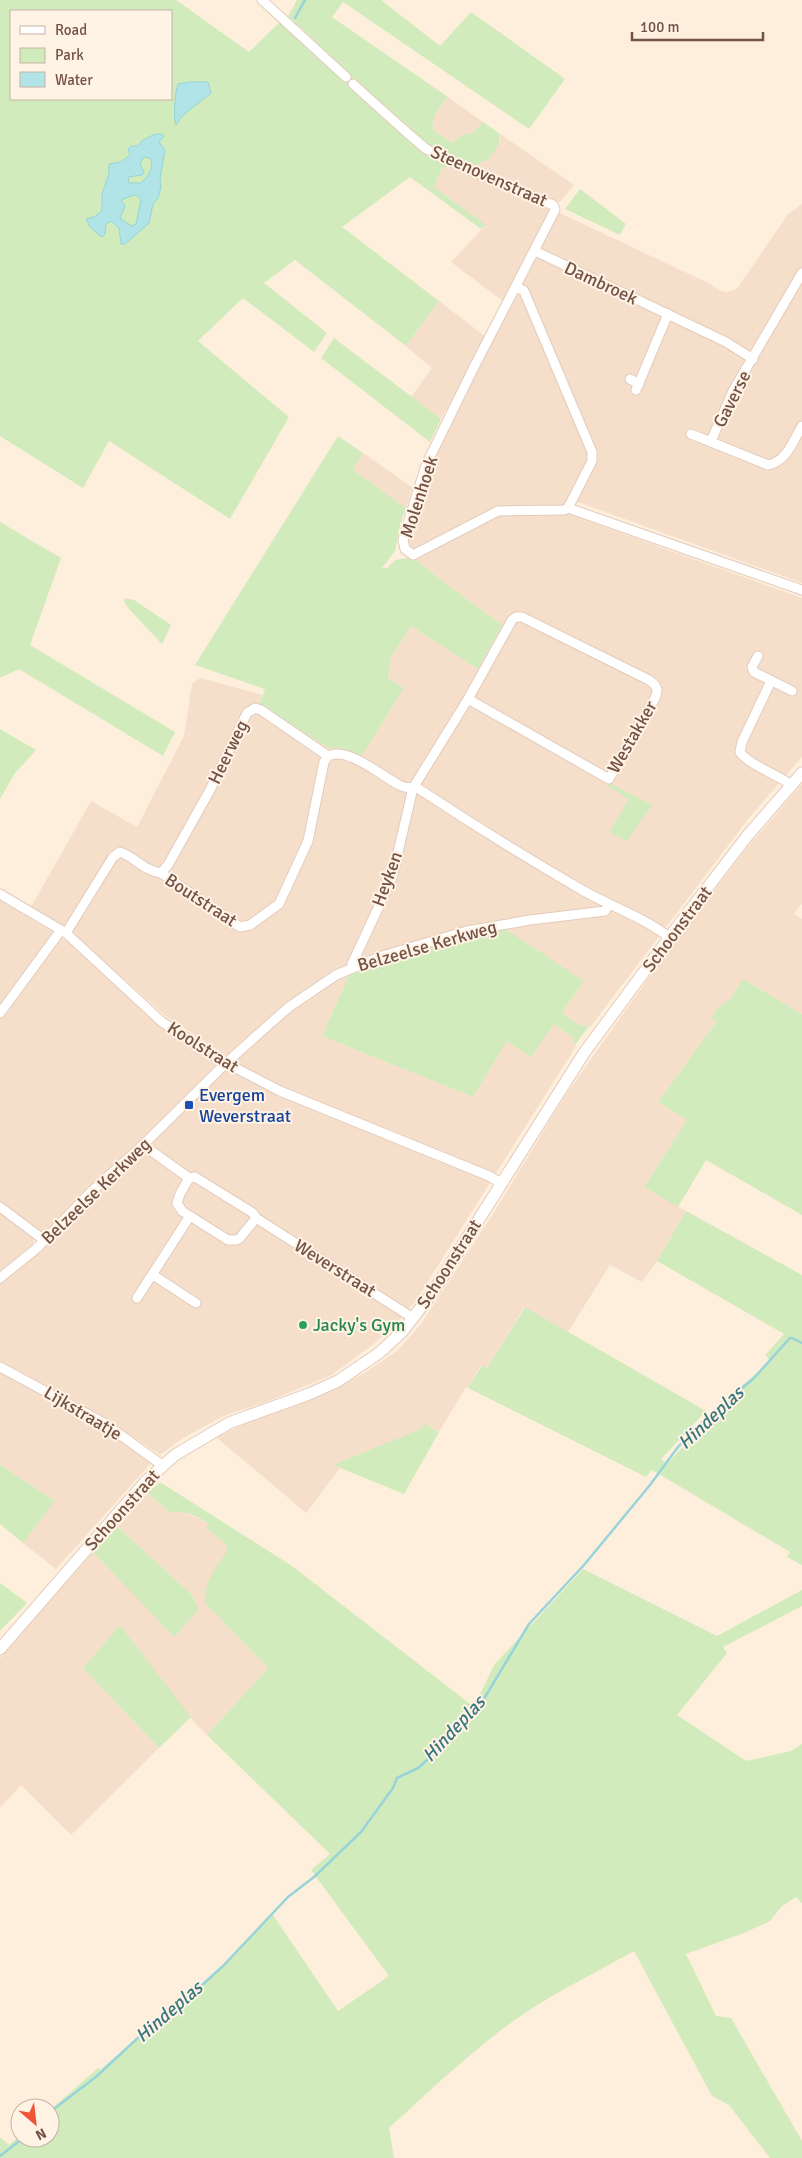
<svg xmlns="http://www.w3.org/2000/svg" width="802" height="2158" font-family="Signika,sans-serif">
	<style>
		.residential { fill: #f5dfcb }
		.green { fill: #d2ebbc; fill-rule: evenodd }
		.water { fill: #b1e4e7; stroke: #97d4da; fill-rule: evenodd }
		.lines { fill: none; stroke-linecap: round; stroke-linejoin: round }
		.stream { stroke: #97d4da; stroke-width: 2.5 }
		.minor-casing { stroke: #e3cbbc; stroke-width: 11 }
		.tertiary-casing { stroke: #e3cbbc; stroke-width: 13 }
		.minor { stroke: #fff; stroke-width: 9 }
		.tertiary { stroke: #fff; stroke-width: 11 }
		.transit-dot { fill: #1a4fb4; stroke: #fff3e5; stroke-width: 2 }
		.leisure-dot { fill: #2e9e5b; stroke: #fff3e5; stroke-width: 2 }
		.labels { text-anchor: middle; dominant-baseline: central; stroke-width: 4; stroke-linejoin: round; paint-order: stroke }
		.street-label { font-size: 18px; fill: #745245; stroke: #fff3e5 }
		.transit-label { font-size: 18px; fill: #164399; stroke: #fff3e5; text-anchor: start }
		.leisure-label { font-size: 18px; fill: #27864d; stroke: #fff3e5; text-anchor: start }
		.water-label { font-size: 19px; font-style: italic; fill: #38757c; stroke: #fff3e5 }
	</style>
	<rect width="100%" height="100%" fill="#feefdd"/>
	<g class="residential">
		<polygon points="448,97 483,122 472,133 459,136 452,143 433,130 432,122 438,109"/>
		<polygon points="499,133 574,185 559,203 459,163 500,140"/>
		<polygon points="450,165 550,209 504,302 451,262 485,226 434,187 442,168"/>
		<polygon points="802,204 802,583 569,499 565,505 501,506 414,550 409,549 406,533 430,461 558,212 706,282 721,291 727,292 737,289 788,214"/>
		<polygon points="439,301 486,337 441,419 411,397 432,368 406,346"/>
		<polygon points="363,453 413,488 406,508 353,470"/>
		<polygon points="529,512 568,514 802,598 802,757 749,818 591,1026 581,1026 562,1013 584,981 357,962 282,1010 227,1056 167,1017 74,935 31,907 91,801 137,827 184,736 192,684 195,681 201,678 262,695 259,705 329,748 337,748 362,756 404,688 388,679 391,657 411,626 478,669 502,625 445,583 413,557 493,514"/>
		<polygon points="802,784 802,904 794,914 802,919 802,1014 743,979 729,1002 711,1018 717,1021 658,1102 687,1120 644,1187 686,1211 657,1261 642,1282 610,1265 568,1332 524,1307 487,1368 481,1365 468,1388 466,1387 439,1432 429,1426 334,1465 340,1468 306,1513 216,1437 246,1423 323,1394 363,1374 398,1350 421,1324 491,1217 565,1096 671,946 746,849"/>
		<polygon points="0,900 70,943 111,980 220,1061 44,1235 0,1202"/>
		<polygon points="351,970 322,1036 473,1097 507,1040 554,1024 573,1037 576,1046 417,1299 398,1322 376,1342 332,1375 269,1401 224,1416 183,1438 160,1455 106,1419 0,1362 0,1280 212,1079 293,1007"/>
		<polygon points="0,1213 32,1237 34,1241 33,1244 0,1271"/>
		<polygon points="0,1371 105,1430 151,1463 56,1569 23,1543 55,1501 0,1465"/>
		<polygon points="148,1493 170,1513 179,1511 185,1512 210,1524 207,1528 226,1544 227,1551 205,1603 268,1668 207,1735 193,1721 120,1625 83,1668 159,1748 71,1835 21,1785 0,1808 0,1658 93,1552 174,1636 199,1609 191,1594 118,1527"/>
	</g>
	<g class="green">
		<path d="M 0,0 L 176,0 L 249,52 L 280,22 L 309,48 L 314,40 L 288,16 L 297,0 L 381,0 L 440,46 L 471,12 L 565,79 L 529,129 L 343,2 L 332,17 L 448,97 C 439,107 431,117 433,130 L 452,143 L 459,136 L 472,133 L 483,122 L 499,133 L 499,144 L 488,160 L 475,165 L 459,163 L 442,168 L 434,187 L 486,225 L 481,229 L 410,177 L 342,227 L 439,301 L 406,346 L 295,260 L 264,283 L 327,333 L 314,352 L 243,298 L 198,341 L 289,417 L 230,519 L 109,441 L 83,488 L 0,436 ZM 11,11 L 171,11 L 171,99 L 11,99 Z"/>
		<polygon points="580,189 626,224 620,235 565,209"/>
		<polygon points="334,338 441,419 430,442 321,358"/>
		<polygon points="338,436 363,453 353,470 406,508 400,525 395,551 382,568 387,568 395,560 413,557 445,583 502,625 478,669 411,626 391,657 388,679 404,688 362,756 337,748 329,748 259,705 265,689 195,665"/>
		<polygon points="0,522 61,558 30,645 175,732 163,756 19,669 0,678"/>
		<polygon points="125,598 134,600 171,625 162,644 128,608 124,601"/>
		<polygon points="0,729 36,750 15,773 0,799"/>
		<polygon points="611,781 613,785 652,805 627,841 609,832 629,799 607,786"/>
		<polygon points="504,928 584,981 562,1013 581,1026 589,1026 575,1045 573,1037 554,1024 531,1057 507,1041 473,1097 322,1036 351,970 462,935"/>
		<polygon points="743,979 802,1014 802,1215 706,1160 678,1207 644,1187 687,1120 658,1102 717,1021 711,1018 721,1004 723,1005 726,1000 729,1002"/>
		<polygon points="686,1211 802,1275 802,1565 787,1557 790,1552 652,1470 646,1477 468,1388 482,1365 487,1368 525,1307 706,1411 661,1459 667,1464 713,1414 722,1409 719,1405 771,1361 765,1355 784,1334 657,1261"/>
		<polygon points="424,1424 439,1432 404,1494 333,1465 421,1429"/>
		<polygon points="0,1465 55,1501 23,1543 0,1524"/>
		<path d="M 160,1482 L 292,1566 L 474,1707 L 494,1665 L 583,1569 L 717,1636 L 802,1590 L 802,1606 L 723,1647 L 727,1653 L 677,1715 L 746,1761 L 791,1751 L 802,1744 L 802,1903 L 796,1897 L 781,1907 L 770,1921 L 744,1933 L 686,1954 L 716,2016 L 731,2018 L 802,2141 L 802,2158 L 770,2158 L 729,2105 L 712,2096 L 634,1951 C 597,1972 557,1991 522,2015 C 474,2048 432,2089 389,2128 L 394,2158 L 0,2158 L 0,2137 L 9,2145 L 20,2136 L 20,2138 L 50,2138 L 50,2110 L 98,2068 L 100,2070 L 157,2020 L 194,1993 L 273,1915 L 338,2011 L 389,1976 L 311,1870 L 330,1854 L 207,1735 L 268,1668 L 205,1603 C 203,1582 216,1569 227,1551 L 226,1544 L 206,1528 L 209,1524 C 196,1516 185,1509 170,1513 L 148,1493 Z"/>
		<polygon points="118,1527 191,1594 199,1609 174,1637 93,1552"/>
		<polygon points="0,1583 27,1603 0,1631"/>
		<polygon points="120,1625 191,1717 159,1748 83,1668"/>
	</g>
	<g class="water">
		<path d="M 190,82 L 208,82 L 211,93 L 182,116 L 176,125 C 173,119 175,91 178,84 Z"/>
		<path d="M 155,134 L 162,134 L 164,136 L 159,142 L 165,150 L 160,179 L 161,187 L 158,198 L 153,204 L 149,223 L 125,244 L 121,244 L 119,228 L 111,221 L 106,224 L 105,234 L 102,237 L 90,227 L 86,219 L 94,217 L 102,211 L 102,195 L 109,173 L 109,164 L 121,162 L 130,155 L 128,149 L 131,146 L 138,146 L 143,140 ZM 144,157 L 150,158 C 155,168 148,176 141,183 L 129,183 L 128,177 L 142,175 L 144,173 L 140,163 ZM 133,195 L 138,196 L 141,200 L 136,224 L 131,226 L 120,218 L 125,206 L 121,200 Z"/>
	</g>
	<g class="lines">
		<g class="stream">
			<polyline points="295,18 305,0"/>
			<polyline points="50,2112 97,2076 155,2022 191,1995 223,1966 288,1897 314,1877 361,1832 393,1788 397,1778 418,1768 435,1753 448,1737 468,1720 479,1707 529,1624 584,1565 650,1485 678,1447 707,1417 753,1379 790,1338 792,1338 802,1343"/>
			<polyline points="0,2156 23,2138"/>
		</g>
		<defs>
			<g id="minor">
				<polyline points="262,0 346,77"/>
				<polyline points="353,84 404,130 425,148 440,157 553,205 555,210 474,367 426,465 403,540 405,549 413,555 498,511 564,510 568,508 802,590"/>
				<polyline points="535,251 726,342 753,359"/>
				<polyline points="517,287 524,291 592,452 592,461 568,508"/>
				<polyline points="630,379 639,384"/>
				<polyline points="636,390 668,314"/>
				<path d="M 691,434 L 768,465 C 787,461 793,441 802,426"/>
				<polyline points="711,441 733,391 802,273"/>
				<polyline points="758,656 752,667 754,672 792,691"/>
				<path d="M 771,681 L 742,742 L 740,752 C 747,764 779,775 791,785"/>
				<polyline points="161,873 168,865 210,790 247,713 255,708 261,710 328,756"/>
				<polyline points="0,894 66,933 162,1022 226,1063 280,1091 489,1176 501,1183"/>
				<path d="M 66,933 L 113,857 L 120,852 C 135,857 144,871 161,873 L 240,927 L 250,925 L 279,904 L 308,841 L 324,762 L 328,756 C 347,746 382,776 399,785 C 405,788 412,788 419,789 C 472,824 527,858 582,890 C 610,906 643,917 669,937"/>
				<path d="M 353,967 L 352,964 L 392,878 L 413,788 L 468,699 L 512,620 L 516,617 L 522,617 L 649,680 C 658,686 659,691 654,700 L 609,779 L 468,699"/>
				<polyline points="0,1013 61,930"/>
				<polyline points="143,1145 189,1178 195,1177 253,1213 256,1218 413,1318"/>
				<polyline points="189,1178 180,1194 177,1203 182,1211 228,1240 237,1240 240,1238 256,1218"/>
				<polyline points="0,1207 44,1240"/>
				<polyline points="153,1275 196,1303"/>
				<polyline points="0,1278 37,1248 93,1190 143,1145 226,1063 264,1029 289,1007 336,975 382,956 467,931 530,920 605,911 609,904"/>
				<polyline points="137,1298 190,1216"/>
				<polyline points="0,1367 104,1423 162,1465"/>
			</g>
			<polyline id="tertiary" points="0,1649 146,1481 175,1455 229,1423 309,1394 338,1381 379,1353 402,1332 433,1292 584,1053 681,922 748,835 802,773"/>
		</defs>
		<use href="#minor" class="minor-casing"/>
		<use href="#tertiary" class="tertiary-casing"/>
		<use href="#minor" class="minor"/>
		<use href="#tertiary" class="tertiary"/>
	</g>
	<rect class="transit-dot" x="184" y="1100" width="10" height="10" rx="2.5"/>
	<circle class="leisure-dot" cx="303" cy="1325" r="5"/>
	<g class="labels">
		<g class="street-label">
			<text transform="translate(489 176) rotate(24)">Steenovenstraat</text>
			<text transform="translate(601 283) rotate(25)">Dambroek</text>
			<text transform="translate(732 399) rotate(-63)">Gaverse</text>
			<text transform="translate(419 497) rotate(-72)">Molenhoek</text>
			<text transform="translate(632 737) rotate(-60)">Westakker</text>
			<text transform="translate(228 752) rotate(-64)">Heerweg</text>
			<text transform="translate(387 879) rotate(-70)">Heyken</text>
			<text transform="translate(201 900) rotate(33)">Boutstraat</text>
			<text transform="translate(677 929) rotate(-53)">Schoonstraat</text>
			<text transform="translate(427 946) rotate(-16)">Belzeelse Kerkweg</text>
			<text transform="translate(203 1047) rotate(32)">Koolstraat</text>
			<text transform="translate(96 1191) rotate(-44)">Belzeelse Kerkweg</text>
			<text transform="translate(449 1264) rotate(-57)">Schoonstraat</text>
			<text transform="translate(335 1268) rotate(32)">Weverstraat</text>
			<text transform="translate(83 1413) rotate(31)">Lijkstraatje</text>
			<text transform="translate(122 1510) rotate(-48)">Schoonstraat</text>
		</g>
		<g class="transit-label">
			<text x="199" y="1095">Evergem<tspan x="199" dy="21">Weverstraat</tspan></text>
		</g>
		<g class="leisure-label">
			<text x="313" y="1325">Jacky's Gym</text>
		</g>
		<g class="water-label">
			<text transform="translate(711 1418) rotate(-43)">Hindeplas</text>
			<text transform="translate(454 1729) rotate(-47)">Hindeplas</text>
			<text transform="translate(169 2012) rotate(-41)">Hindeplas</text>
		</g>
	</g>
	<rect x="10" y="10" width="162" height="90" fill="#fff3e5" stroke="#c7b3a5"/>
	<rect x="20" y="26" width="25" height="8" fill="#ffffff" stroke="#c7b3a5"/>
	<text x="55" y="35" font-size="15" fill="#745245">Road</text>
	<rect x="20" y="48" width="25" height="15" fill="#d2ebbc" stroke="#c7b3a5"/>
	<text x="55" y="60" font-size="15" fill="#745245">Park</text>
	<rect x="20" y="72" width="25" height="15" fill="#b1e4e7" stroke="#c7b3a5"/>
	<text x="55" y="85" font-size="15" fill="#745245">Water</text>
	<g transform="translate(35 2123) rotate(152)"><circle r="24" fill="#fff3e5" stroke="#c7b3a5"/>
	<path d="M0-4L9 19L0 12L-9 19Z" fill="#f0553a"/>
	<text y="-8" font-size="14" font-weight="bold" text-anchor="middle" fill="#745245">N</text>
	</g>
	<path d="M632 32v8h131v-8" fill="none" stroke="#745245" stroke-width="2.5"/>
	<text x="640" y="32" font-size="15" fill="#745245" stroke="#fff3e5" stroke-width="4" paint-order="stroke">100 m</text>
</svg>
